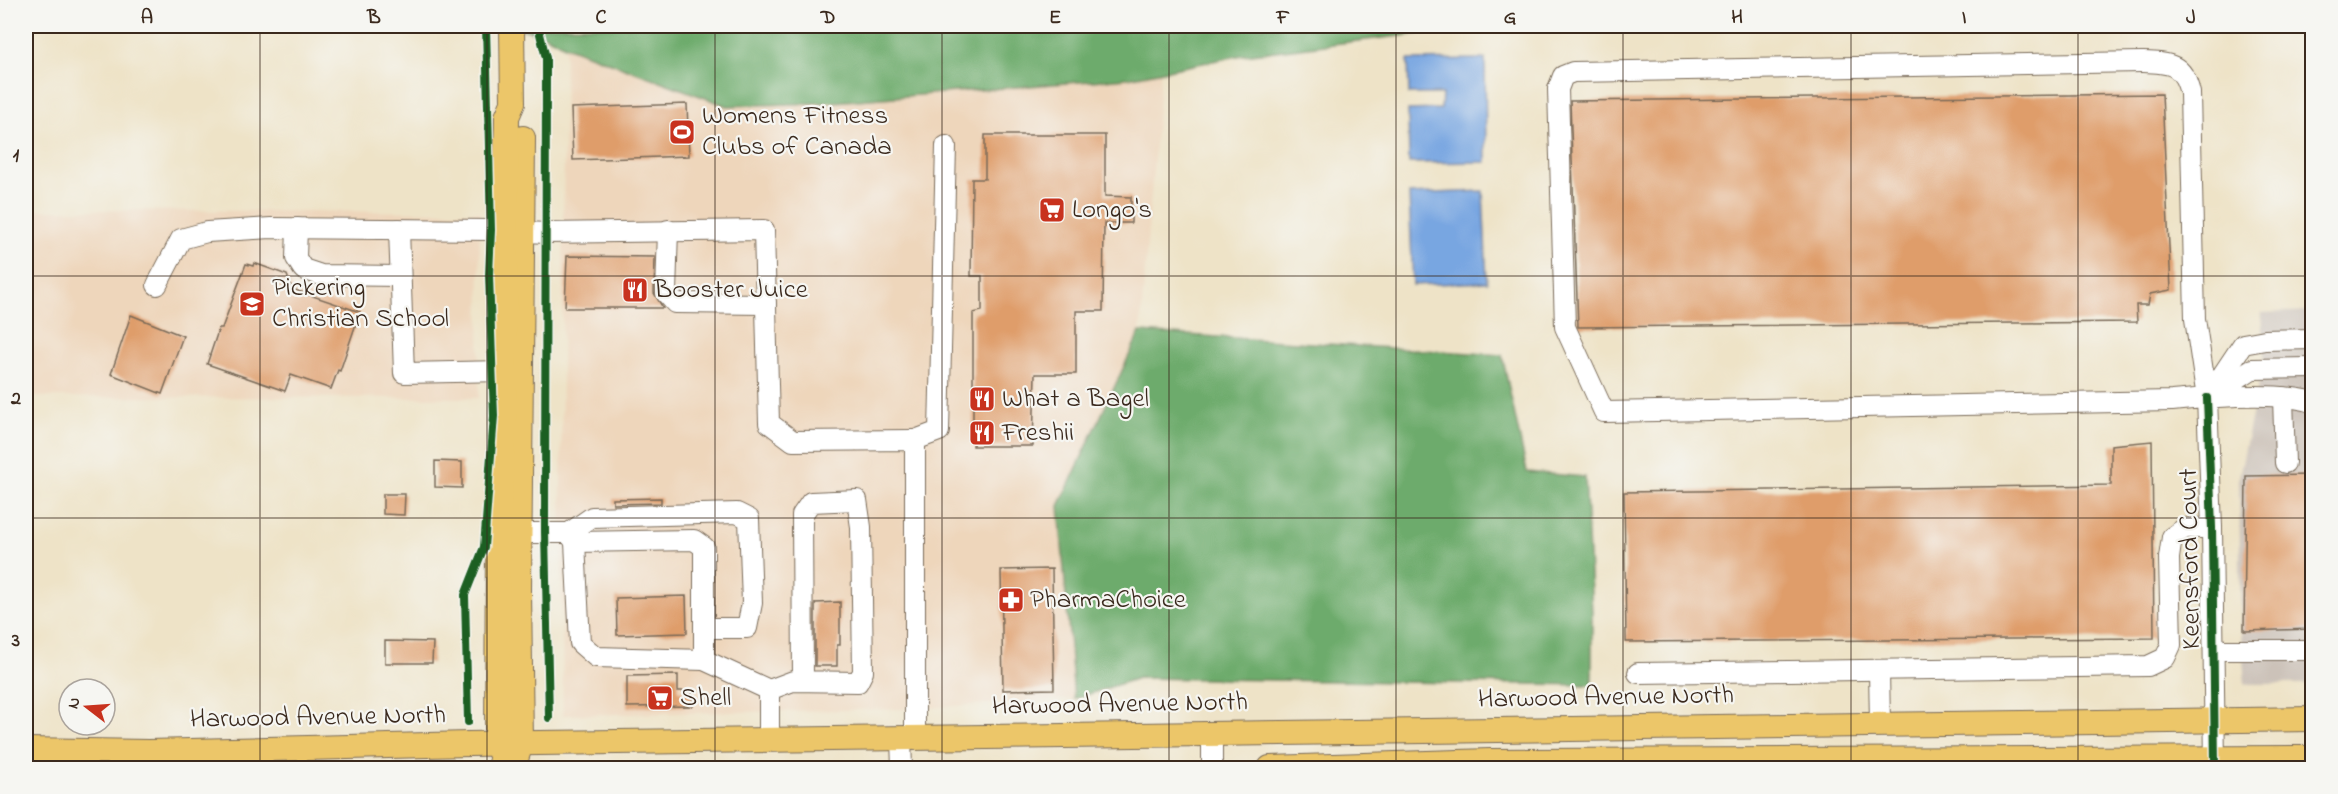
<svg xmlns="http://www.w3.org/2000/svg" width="2338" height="794" font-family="'Indie Flower',sans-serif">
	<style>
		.built { fill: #eed6bb }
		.industrial { fill: #ccc2b9 }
		.forest { fill: #6dab6c; stroke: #546a45; stroke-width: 1.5 }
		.water { fill: #78a6e1; stroke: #5a6880; stroke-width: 1.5 }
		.building { fill: #df9d6b }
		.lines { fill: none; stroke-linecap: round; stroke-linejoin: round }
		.minor-casing { stroke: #7a6b59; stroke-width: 22 }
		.major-casing { stroke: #7a6b59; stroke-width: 26 }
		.minor { stroke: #fff; stroke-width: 20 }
		.major { stroke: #ecc669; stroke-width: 24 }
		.cycleway-casing { stroke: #f6f6f2; stroke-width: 11 }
		.cycleway { stroke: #1b5e20; stroke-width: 8 }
		.grid { fill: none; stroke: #3b2a1e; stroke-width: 1.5; stroke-opacity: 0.55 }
		.labels { text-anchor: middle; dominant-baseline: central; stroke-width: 4.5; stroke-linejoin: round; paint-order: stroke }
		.poi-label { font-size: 27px; fill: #3b2a1e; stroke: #f6f6f2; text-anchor: start }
		.street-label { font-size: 27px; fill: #3b2a1e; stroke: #f6f6f2 }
		.neatline { fill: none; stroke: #3b2a1e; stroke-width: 2 }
		.grid-label { font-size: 20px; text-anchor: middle; font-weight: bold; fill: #3b2a1e }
	</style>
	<rect width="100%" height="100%" fill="#f6f6f2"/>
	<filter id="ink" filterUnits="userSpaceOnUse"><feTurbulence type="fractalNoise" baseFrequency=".0167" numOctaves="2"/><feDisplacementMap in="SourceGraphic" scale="12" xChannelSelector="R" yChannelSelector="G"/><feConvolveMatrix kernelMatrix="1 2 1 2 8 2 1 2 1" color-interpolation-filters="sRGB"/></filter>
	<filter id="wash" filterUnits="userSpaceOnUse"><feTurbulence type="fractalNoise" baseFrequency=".008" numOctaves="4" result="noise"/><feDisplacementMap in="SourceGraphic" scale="24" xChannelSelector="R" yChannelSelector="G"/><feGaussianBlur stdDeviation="1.35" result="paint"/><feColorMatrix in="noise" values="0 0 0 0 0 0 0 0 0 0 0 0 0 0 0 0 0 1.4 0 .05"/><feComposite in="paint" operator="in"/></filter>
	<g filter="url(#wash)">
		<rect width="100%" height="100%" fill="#eee3c7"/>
		<g class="built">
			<polygon points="565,46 727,106 1128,78 1161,71 1140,332 1059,506 1074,699 905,709 563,715 561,484"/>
			<polygon points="26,210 480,212 479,398 26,397"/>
		</g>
		<polygon class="industrial" points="2312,311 2312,684 2245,684 2241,634 2239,477 2264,358 2261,313"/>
		<g class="forest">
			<polygon points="512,26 1481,26 1243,55 1128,78 821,103 727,106 565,46 546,36"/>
			<polygon points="1140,332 1502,355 1527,472 1585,477 1592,612 1592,685 1138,678 1074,699 1059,506"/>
		</g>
		<g class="water">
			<polygon points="1485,59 1486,162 1409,163 1408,110 1441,109 1442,94 1409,94 1408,60"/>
			<polygon points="1483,191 1487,282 1413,285 1409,194"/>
		</g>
		<g id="blocks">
			<g class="building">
				<polygon points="2162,94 2171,290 2150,294 2148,305 2136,305 2137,322 1578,327 1570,101"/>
				<polygon points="687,104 689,156 573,160 571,108"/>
				<polygon points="985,135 1105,135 1105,196 1131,197 1131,223 1104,223 1103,311 1076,311 1076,374 1035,374 1033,446 973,446 973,313 982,311 982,276 971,276 972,179 985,179"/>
				<polygon points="567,256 655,257 654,293 663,308 565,308"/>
				<polygon points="254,263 287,275 292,289 360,312 340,371 338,370 331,389 291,375 285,391 207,364 219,328 222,328 246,264 253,266"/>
				<polygon points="131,315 183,336 162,394 111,374"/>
				<polygon points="2152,441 2154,638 1626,642 1624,492 2111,485 2111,445"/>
				<polygon points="435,461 462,462 462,488 435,487"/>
				<polygon points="2313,475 2313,629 2244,631 2246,476"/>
				<polygon points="383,494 405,494 404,515 383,514"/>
				<polygon points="661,498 661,503 613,504 613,499"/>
				<polygon points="1052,569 1054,689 1003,690 1001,570"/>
				<polygon points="686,596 687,633 617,635 616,598"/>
				<polygon points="840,602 840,645 837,645 837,666 815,666 815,603"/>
				<polygon points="385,641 433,642 432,663 385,663"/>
				<polygon points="678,675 678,691 692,691 693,706 627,707 627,676"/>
			</g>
		</g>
	</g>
	<g filter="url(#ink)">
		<use href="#blocks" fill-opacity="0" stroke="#7a6b59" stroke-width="1.5"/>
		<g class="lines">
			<defs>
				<g id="minor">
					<polyline points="297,228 296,258 303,269 321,275 400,276"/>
					<polyline points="399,229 404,373 504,371"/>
					<polyline points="668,230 666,293 675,303 766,304"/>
					<polyline points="157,285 181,239 207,232 271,228 491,230 545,233 764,230 769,423 793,441 915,440 915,739"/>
					<polyline points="2215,393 2252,369 2312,368"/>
					<polyline points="2283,397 2285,463"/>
					<polyline points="2207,398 2243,344 2265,340 2312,339"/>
					<polyline points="915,440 939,431 946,146"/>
					<polyline points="521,533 569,533 575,542 580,643 596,657 704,660 769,690 769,740"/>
					<polyline points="569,533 592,517 737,513 749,519 752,603 747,628 704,628"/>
					<polyline points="575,542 694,540 704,547 704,660"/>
					<polyline points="2214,650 2312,650"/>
					<polyline points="1879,670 1880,724"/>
					<polyline points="1638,673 2148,666 2165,658 2171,645 2169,558 2172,537 2185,528 2212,528"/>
					<polyline points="769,690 793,681 858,682 863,672 861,527 857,500 811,502 802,515 803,681"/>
					<polyline points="901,739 902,768"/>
					<polyline points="1212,768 1212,734"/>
					<path d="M 2215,768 L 2212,528 L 2207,398 L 2195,319 L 2190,93 C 2183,63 2170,63 2142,62 L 1573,72 L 1563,76 L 1558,89 L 1565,327 L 1604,412 L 2172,401 C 2210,397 2277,391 2312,402"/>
				</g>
				<g id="major">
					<polyline points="26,750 148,752 469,744 2312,719"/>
					<polyline points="516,759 521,744 519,591 523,138"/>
					<polyline points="505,768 497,744 498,534 504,423 507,117 513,103 512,26"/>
					<polyline points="1270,768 1490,761 2312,758"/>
				</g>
			</defs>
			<use href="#minor" class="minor-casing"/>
			<use href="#major" class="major-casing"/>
			<use href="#minor" class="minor"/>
			<use href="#major" class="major"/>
			<defs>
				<g id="cycleway">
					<polyline points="538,26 546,58 545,532 549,718"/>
					<polyline points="2207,398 2212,528 2215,768"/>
					<polyline points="468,722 465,595 484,547 494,416 489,275 491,230 486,26"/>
				</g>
			</defs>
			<use href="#cycleway" class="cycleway-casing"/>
			<use href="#cycleway" class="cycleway"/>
		</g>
	</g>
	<path class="grid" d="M 260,26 L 260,768M 487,26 L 487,768M 715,26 L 715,768M 942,26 L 942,768M 1169,26 L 1169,768M 1396,26 L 1396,768M 1623,26 L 1623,768M 1851,26 L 1851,768M 2078,26 L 2078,768M 26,276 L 2312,276M 26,518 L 2312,518"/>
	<defs>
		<symbol id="stadium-square" viewBox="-11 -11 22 22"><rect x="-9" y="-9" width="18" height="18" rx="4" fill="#c8321e" stroke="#f6f6f2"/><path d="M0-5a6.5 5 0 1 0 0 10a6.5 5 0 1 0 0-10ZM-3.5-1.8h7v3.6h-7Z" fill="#fff"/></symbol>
		<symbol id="supermarket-square" viewBox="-11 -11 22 22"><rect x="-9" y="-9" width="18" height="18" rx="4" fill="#c8321e" stroke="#f6f6f2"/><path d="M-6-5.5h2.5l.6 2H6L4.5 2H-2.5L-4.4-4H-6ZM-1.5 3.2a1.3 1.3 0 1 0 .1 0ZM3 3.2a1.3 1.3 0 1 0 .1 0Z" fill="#fff"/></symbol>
		<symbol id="restaurant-square" viewBox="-11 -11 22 22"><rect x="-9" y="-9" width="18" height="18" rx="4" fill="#c8321e" stroke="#f6f6f2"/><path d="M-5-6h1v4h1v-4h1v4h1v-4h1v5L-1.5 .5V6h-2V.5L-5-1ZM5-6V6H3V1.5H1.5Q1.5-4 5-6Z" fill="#fff"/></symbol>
		<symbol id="school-square" viewBox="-11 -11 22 22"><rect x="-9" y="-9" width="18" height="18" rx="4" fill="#c8321e" stroke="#f6f6f2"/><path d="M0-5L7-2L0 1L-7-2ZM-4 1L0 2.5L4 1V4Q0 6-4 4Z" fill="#fff"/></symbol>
		<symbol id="pharmacy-square" viewBox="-11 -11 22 22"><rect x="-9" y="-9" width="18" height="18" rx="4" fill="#c8321e" stroke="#f6f6f2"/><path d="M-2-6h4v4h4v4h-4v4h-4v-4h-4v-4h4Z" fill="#fff"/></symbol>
	</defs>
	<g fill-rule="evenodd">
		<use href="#stadium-square" x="667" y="117" width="30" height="30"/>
		<use href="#supermarket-square" x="1037" y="195" width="30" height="30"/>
		<use href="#restaurant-square" x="620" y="275" width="30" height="30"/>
		<use href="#school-square" x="237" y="289" width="30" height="30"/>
		<use href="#restaurant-square" x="967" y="384" width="30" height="30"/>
		<use href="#restaurant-square" x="967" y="418" width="30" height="30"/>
		<use href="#pharmacy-square" x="996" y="585" width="30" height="30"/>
		<use href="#supermarket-square" x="645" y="683" width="30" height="30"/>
	</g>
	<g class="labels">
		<g class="poi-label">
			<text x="702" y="116">Womens Fitness<tspan x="702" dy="31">Clubs of Canada</tspan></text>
			<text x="1072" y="210">Longo's</text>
			<text x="272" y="288">Pickering<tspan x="272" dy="31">Christian School</tspan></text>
			<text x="654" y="290">Booster Juice</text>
			<text x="1002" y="399">What a Bagel</text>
			<text x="1002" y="433">Freshii</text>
			<text x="1030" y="600">PharmaChoice</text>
			<text x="680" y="698">Shell</text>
		</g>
		<g class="street-label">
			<text transform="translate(2191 559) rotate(-91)">Keensford Court</text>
			<text transform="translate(1606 698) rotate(-1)">Harwood Avenue North</text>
			<text transform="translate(1120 705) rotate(-1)">Harwood Avenue North</text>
			<text transform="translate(318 718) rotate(-1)">Harwood Avenue North</text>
		</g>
	</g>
	<rect width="2338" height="794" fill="none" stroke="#f6f6f2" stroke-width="66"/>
	<g transform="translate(87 707) rotate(287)"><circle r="28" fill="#f6f6f2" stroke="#aba49d" stroke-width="1.5"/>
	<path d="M0-4.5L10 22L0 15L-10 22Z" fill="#c8321e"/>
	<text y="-9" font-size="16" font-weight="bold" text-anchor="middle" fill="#3b2a1e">N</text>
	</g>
	<rect x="33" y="33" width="2272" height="728" class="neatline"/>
	<g class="grid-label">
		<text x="147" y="23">A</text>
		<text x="374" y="23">B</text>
		<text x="601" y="23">C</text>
		<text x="828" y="23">D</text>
		<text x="1055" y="23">E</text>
		<text x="1283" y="23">F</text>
		<text x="1510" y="23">G</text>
		<text x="1737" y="23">H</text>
		<text x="1964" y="23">I</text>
		<text x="2191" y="23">J</text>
		<text x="16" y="161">1</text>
		<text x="16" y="404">2</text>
		<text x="16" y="646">3</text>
	</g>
</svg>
